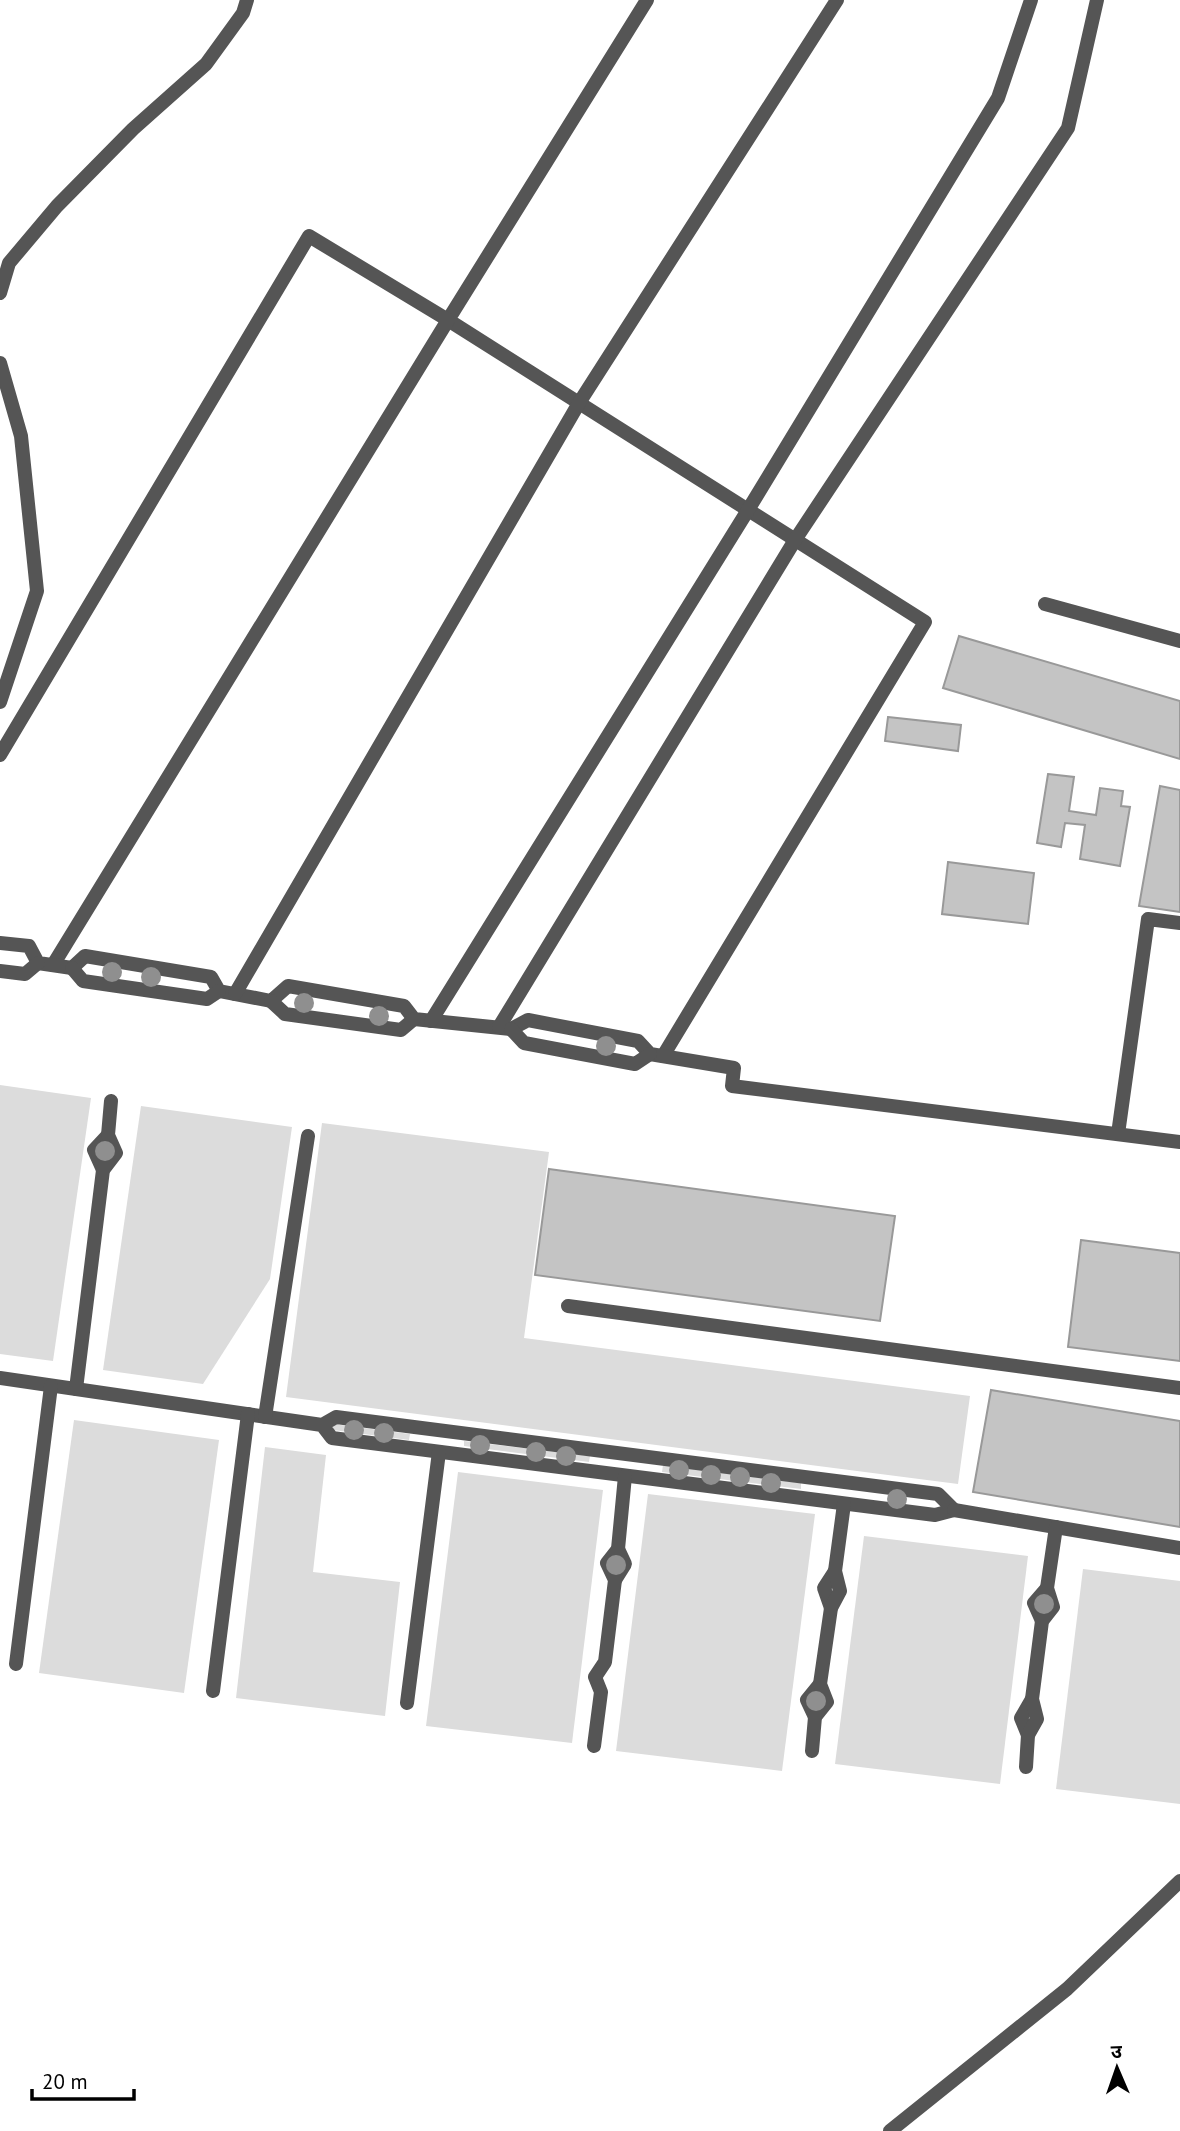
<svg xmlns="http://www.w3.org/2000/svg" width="1180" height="2131" font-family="'PT Sans','Noto Sans Devanagari',sans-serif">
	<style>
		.green { fill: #dcdcdc }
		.building { fill: #c4c4c4; stroke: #999; stroke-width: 2 }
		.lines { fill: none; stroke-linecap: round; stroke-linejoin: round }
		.lane { stroke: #555; stroke-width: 14 }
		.street { stroke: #555; stroke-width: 14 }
		.tree { fill: #8f8f8f }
	</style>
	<rect width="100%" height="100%" fill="#fff"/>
	<g class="green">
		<polygon points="0,1085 91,1098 53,1361 0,1354"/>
		<polygon points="141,1106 292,1127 270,1279 203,1384 103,1370"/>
		<polygon points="322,1123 549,1152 524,1338 970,1396 958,1484 286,1397"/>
		<polygon points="74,1420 219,1440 184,1693 39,1673"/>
		<polygon points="333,1424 410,1434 409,1440 333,1430"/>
		<polygon points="464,1441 590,1456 589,1462 464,1446"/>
		<polygon points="265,1447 326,1455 313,1572 400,1582 385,1716 236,1698"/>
		<polygon points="663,1465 801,1483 801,1489 662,1472"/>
		<polygon points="458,1472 603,1490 572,1743 426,1726"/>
		<polygon points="648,1494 815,1514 782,1771 616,1751"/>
		<polygon points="864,1536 1028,1556 1000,1784 835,1764"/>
		<polygon points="1083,1569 1180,1581 1180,1804 1056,1789"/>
	</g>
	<g class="building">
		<polygon points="959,636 1180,701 1180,759 943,688"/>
		<polygon points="888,717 961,725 958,751 885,741"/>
		<polygon points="1048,774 1074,777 1069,811 1096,815 1100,788 1123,791 1121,806 1130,807 1120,866 1080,859 1085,825 1065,823 1061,847 1037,843"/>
		<polygon points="1160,786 1180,790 1180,912 1139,906"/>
		<polygon points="948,862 1034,873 1028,924 942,914"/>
		<polygon points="549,1169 895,1216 880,1321 535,1275"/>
		<polygon points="1081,1240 1180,1253 1180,1361 1068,1347"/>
		<polygon points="991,1390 1180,1421 1180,1527 973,1492"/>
	</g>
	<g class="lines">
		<g class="lane">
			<polyline points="1045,604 1180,641"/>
			<polyline points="1118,1134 1148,919 1180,923"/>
		</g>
		<g class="street">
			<polyline points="647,0 448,320 925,622 663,1056"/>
			<polyline points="0,293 9,263 57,206 133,129 206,64 243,13 247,0"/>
			<polyline points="0,363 21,436 37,591 0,702"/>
			<polyline points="0,755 309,236 448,320 53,965"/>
			<polyline points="0,943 29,946 38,963 72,968 85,956 211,977 219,991 271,1001 288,986 404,1006 414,1019 511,1029 528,1020 638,1041 650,1054 734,1068 732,1086 1180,1142"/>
			<polyline points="72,968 83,981 207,999 219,991"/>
			<polyline points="0,971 25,974 38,963"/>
			<polyline points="235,994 579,403 837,0"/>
			<polyline points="271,1001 285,1014 401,1030 414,1019"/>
			<polyline points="431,1021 748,510 998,98 1031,0"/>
			<polyline points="499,1027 795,540 1068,128 1097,0"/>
			<polyline points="511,1029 524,1043 635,1064 650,1054"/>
			<polyline points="103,1170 94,1150 108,1135"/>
			<polyline points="568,1306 1180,1388"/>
			<polyline points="0,1378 322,1425 336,1417 938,1494 954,1510 935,1515 332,1438 322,1425"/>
			<polyline points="76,1389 103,1170 116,1153 108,1135 111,1101"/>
			<polyline points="265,1417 308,1136"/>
			<polyline points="954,1510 1180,1548"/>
			<polyline points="615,1580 625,1564 618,1549"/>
			<polyline points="831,1608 824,1588 835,1571"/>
			<polyline points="1042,1621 1034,1603 1047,1588"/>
			<polyline points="16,1664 51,1386"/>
			<polyline points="213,1691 248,1414"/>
			<polyline points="407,1703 439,1452"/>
			<polyline points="815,1717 807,1700 820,1684"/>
			<polyline points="1028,1735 1021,1718 1032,1699"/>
			<polyline points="594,1746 601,1692 595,1677 605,1662 615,1580 607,1563 618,1549 625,1476"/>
			<polyline points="812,1751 815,1717 827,1702 820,1684 831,1608 840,1591 835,1571 844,1504"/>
			<polyline points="1026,1767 1028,1735 1037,1719 1032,1699 1042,1621 1053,1607 1047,1588 1056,1527"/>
			<polyline points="890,2131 1067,1989 1180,1881"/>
		</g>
	</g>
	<g class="tree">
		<circle cx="112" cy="972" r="10"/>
		<circle cx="151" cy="977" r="10"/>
		<circle cx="304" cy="1003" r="10"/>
		<circle cx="379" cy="1016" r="10"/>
		<circle cx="606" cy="1046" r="10"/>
		<circle cx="105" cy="1151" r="10"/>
		<circle cx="354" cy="1430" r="10"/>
		<circle cx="384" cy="1433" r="10"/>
		<circle cx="480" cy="1445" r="10"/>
		<circle cx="536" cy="1452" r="10"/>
		<circle cx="566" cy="1456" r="10"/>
		<circle cx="679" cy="1470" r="10"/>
		<circle cx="711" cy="1475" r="10"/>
		<circle cx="740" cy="1477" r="10"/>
		<circle cx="771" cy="1483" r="10"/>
		<circle cx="897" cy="1499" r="10"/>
		<circle cx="616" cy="1565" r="10"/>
		<circle cx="1044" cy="1604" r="10"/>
		<circle cx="816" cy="1701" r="10"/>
	</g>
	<g transform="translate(1117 2068) rotate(358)" stroke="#ffffff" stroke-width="5" paint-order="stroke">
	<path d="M0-5L12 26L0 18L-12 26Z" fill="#000000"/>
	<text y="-10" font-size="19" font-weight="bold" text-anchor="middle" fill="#000000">उ</text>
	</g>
	<path d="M32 2089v10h102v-10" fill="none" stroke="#000000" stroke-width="3.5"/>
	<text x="42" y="2089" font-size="21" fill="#000000" stroke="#ffffff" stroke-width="5" paint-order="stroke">20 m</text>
</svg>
